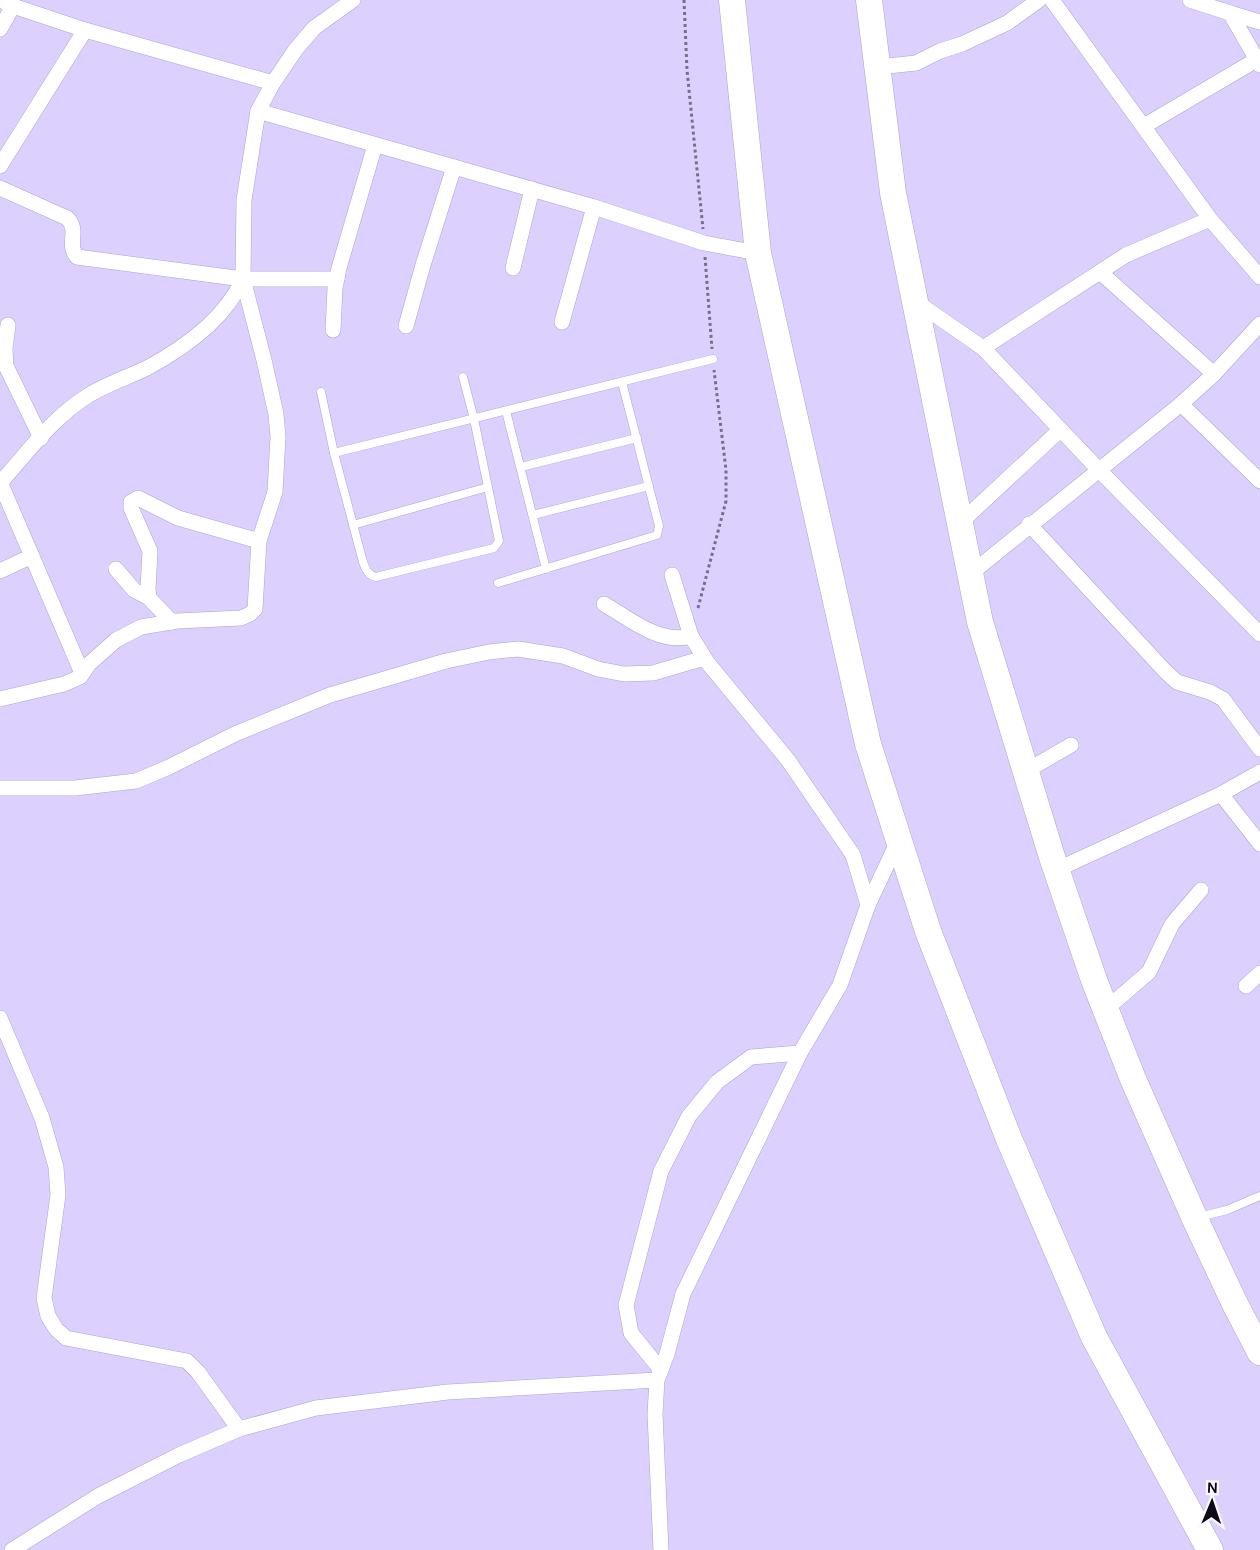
<svg xmlns="http://www.w3.org/2000/svg" width="1260" height="1550" font-family="Karla,sans-serif">
	<style>
		.lines { fill: none; stroke-linecap: round; stroke-linejoin: round }
		.service-casing { stroke: #aea3ce; stroke-width: 9 }
		.minor-casing { stroke: #aea3ce; stroke-width: 16 }
		.trunk-casing { stroke: #aea3ce; stroke-width: 27 }
		.path { stroke: #766e8c; stroke-width: 3; stroke-dasharray: 3 3; stroke-linecap: butt }
		.service { stroke: #fff; stroke-width: 8 }
		.minor { stroke: #fff; stroke-width: 15 }
		.trunk { stroke: #fff; stroke-width: 26 }
	</style>
	<rect width="100%" height="100%" fill="#dcd1fe"/>
	<g class="lines">
		<defs>
			<g id="service">
				<path d="M 321,392 L 334,453 L 363,562 C 366,570 368,575 376,577 L 494,548 L 499,541 L 474,419 L 463,377"/>
				<polyline points="506,411 546,569"/>
				<polyline points="334,453 713,359"/>
				<polyline points="521,467 637,438"/>
				<polyline points="533,515 649,486"/>
				<polyline points="353,525 488,487"/>
				<polyline points="498,583 657,535 659,526 622,382"/>
				<polyline points="1199,1217 1227,1210 1260,1196"/>
			</g>
			<g id="minor">
				<polyline points="1,0 13,6 85,30 273,83"/>
				<polyline points="1052,0 1210,219 1260,277"/>
				<polyline points="1190,0 1230,13 1260,65"/>
				<polyline points="1230,13 1260,22"/>
				<polyline points="0,29 13,6"/>
				<polyline points="878,67 916,63 940,51 962,44 1007,23 1039,0"/>
				<polyline points="258,111 594,207 704,243 758,253"/>
				<polyline points="1144,126 1256,60"/>
				<polyline points="0,166 85,30"/>
				<path d="M 0,188 L 67,218 C 80,230 66,244 77,257 L 243,279 L 337,279"/>
				<polyline points="513,268 532,189"/>
				<polyline points="1100,272 1214,374"/>
				<polyline points="915,301 983,348 1099,470 1260,634"/>
				<polyline points="562,322 594,207"/>
				<polyline points="8,325 5,349 6,366 41,438"/>
				<polyline points="406,326 423,265 454,167"/>
				<polyline points="333,330 335,288 339,268 375,145"/>
				<polyline points="983,348 1126,255 1210,219"/>
				<polyline points="1181,404 1260,481"/>
				<polyline points="0,482 82,673"/>
				<path d="M 1,482 C 27,453 54,416 89,395 C 107,384 128,377 147,368 C 186,347 225,319 243,279"/>
				<polyline points="960,523 1060,430"/>
				<polyline points="1029,524 1165,671 1177,682 1210,692 1223,699 1260,749"/>
				<polyline points="116,569 134,590 149,598"/>
				<polyline points="0,571 32,556"/>
				<polyline points="672,575 691,636 707,662 788,760 853,855 868,905"/>
				<polyline points="969,575 1181,404 1214,374 1260,324"/>
				<path d="M 604,604 C 630,619 660,645 691,636"/>
				<polyline points="172,622 149,598 148,589 150,551 131,508 131,502 138,498 178,518 259,541"/>
				<polyline points="0,699 64,684 80,677 89,664 116,640 141,627 177,621 241,618 250,614 255,609 259,541 275,492 278,437 276,414 264,360 243,279 244,200 258,111 273,83 296,49 314,28 353,0"/>
				<polyline points="1026,771 1071,745"/>
				<polyline points="0,788 75,788 136,781 169,767 235,734 330,695 446,661 489,652 518,649 563,656 598,669 624,674 653,673 704,658"/>
				<polyline points="1221,794 1260,844"/>
				<polyline points="1056,870 1221,794 1260,772"/>
				<polyline points="1246,986 1260,973"/>
				<polyline points="1105,1010 1149,972 1172,924 1201,890"/>
				<polyline points="0,1018 42,1118 56,1167 58,1195 44,1298 48,1316 56,1329 66,1338 187,1361 198,1372 239,1429"/>
				<polyline points="661,1370 631,1333 626,1305 661,1171 689,1116 717,1082 751,1057 800,1053"/>
				<polyline points="12,1550 98,1496 179,1455 239,1429 316,1408 448,1392 657,1380"/>
				<polyline points="661,1550 655,1414 657,1380 667,1354 683,1294 800,1053 840,985 868,905 899,839"/>
			</g>
			<g id="trunk">
				<polyline points="732,0 758,253 868,744 928,931 1009,1139 1094,1337 1210,1550"/>
				<polyline points="869,0 893,193 980,622 1052,857 1094,980 1133,1079 1195,1219 1235,1304 1260,1352"/>
			</g>
		</defs>
		<use href="#service" class="service-casing"/>
		<use href="#minor" class="minor-casing"/>
		<use href="#trunk" class="trunk-casing"/>
		<g class="path">
			<polyline points="684,0 687,70 703,229"/>
			<polyline points="705,257 712,349"/>
			<polyline points="698,608 726,501 726,470 714,370"/>
		</g>
		<use href="#service" class="service"/>
		<use href="#minor" class="minor"/>
		<use href="#trunk" class="trunk"/>
	</g>
	<g transform="translate(1212 1502) rotate(2)" stroke="#faf9fe" stroke-width="4.5" paint-order="stroke">
	<path d="M0-4.5L10 22L0 15L-10 22Z" fill="#0d0917"/>
	<text y="-9" font-size="16" font-weight="bold" text-anchor="middle" fill="#0d0917">N</text>
	</g>
</svg>
